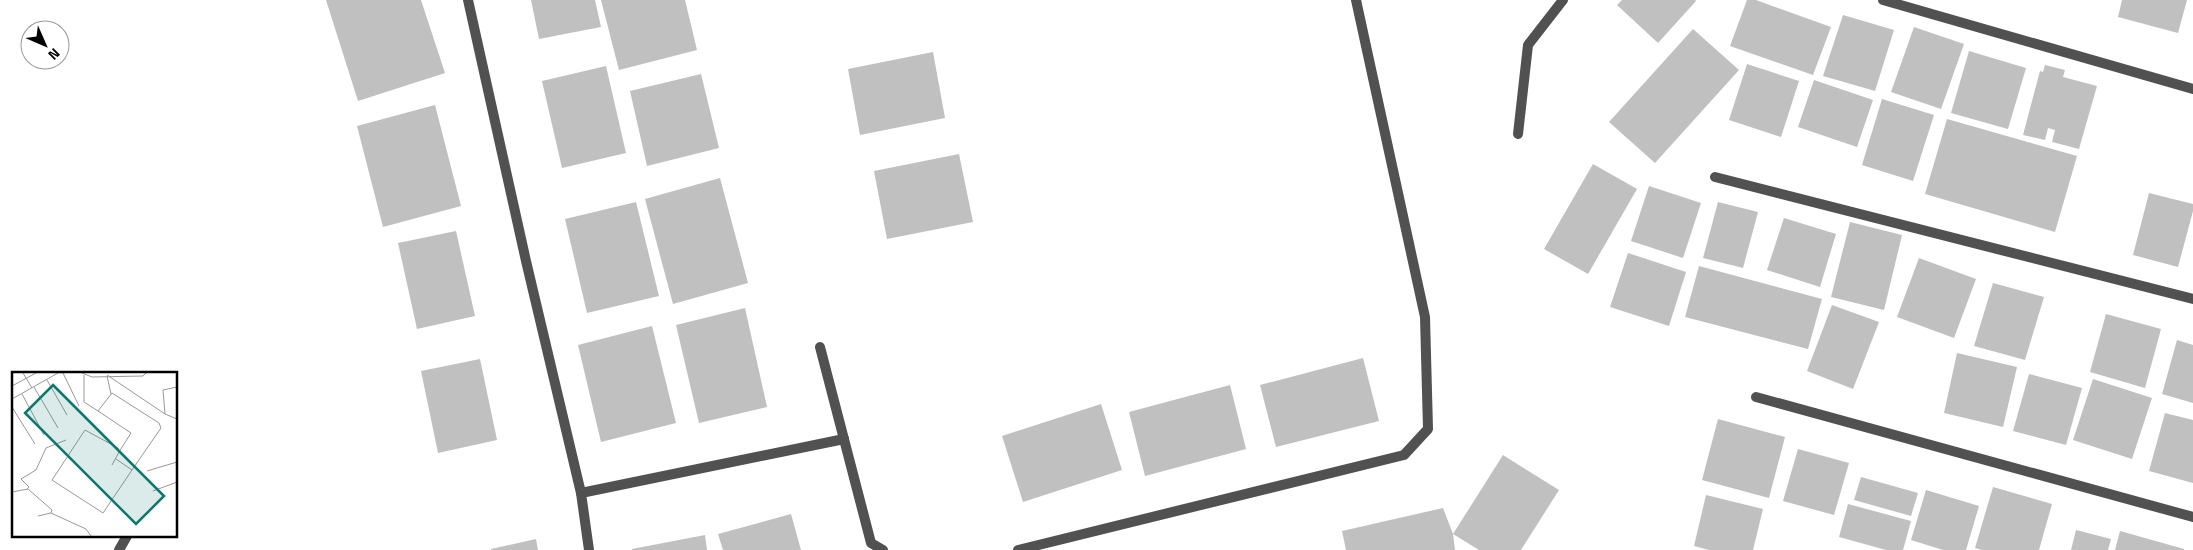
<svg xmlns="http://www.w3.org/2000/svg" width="2193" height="550" font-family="'Titillium Web',sans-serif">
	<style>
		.building { fill: #c0c0c0 }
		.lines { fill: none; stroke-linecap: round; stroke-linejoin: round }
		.minor { stroke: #515151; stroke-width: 10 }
		.inset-road { fill: none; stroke: #999; stroke-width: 1 }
		.view { fill: #0f766e; fill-opacity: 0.15; stroke: #0f766e; stroke-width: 2.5 }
		.inset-edge { fill: none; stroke: #000; stroke-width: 2.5 }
	</style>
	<rect width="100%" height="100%" fill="#fff"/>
	<g class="building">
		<polygon points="326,0 421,0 445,73 358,101"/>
		<polygon points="531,0 595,0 601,27 539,39"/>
		<polygon points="601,0 685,0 697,50 619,70"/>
		<polygon points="1622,0 1695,0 1696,1 1658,43 1617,5"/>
		<polygon points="1747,0 1756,0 1831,27 1813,75 1730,46"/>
		<polygon points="2122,0 2187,0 2178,33 2118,17"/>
		<polygon points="1843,15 1894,30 1875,91 1823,76"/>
		<polygon points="1914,27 1964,44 1941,109 1891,92"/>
		<polygon points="1693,29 1739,70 1655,163 1609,122"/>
		<polygon points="1969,51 2026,68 2008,129 1951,113"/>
		<polygon points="933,52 945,118 860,135 848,69"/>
		<polygon points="1747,64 1799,81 1781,137 1729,120"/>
		<polygon points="2045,65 2065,70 2063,77 2097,86 2079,149 2052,142 2055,130 2048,128 2045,140 2023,135 2040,71 2043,72"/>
		<polygon points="606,66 626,153 562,168 542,81"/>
		<polygon points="701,74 719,148 647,166 630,91"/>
		<polygon points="1814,80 1873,100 1857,147 1798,127"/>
		<polygon points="1882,99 1934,115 1913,181 1862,165"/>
		<polygon points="435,105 461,206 383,227 357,126"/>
		<polygon points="1947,119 2077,156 2055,232 1925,194"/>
		<polygon points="959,154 973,222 887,239 874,171"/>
		<polygon points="1593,164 1637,189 1588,274 1544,249"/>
		<polygon points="720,178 748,283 673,304 645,199"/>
		<polygon points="1649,186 1701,203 1683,258 1631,241"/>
		<polygon points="2149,193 2193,204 2193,211 2178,267 2133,255"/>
		<polygon points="636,202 659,296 587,313 565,219"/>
		<polygon points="1718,202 1758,212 1743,268 1703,258"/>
		<polygon points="1784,218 1836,234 1820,287 1767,270"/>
		<polygon points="1850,222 1902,235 1884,310 1831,297"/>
		<polygon points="456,231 475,316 417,329 398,243"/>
		<polygon points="1628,253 1686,272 1669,326 1610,307"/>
		<polygon points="1919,258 1976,279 1954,338 1897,317"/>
		<polygon points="1699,266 1822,299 1808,349 1685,317"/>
		<polygon points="1993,283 2044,297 2025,360 1974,346"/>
		<polygon points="1832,305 1879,322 1853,389 1807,371"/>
		<polygon points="745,308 767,407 699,423 676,325"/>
		<polygon points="2106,314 2161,329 2145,388 2090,372"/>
		<polygon points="652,326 676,423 601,442 578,345"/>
		<polygon points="2177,340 2193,345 2193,403 2162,394"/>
		<polygon points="1957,353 2017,367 2003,427 1944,413"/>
		<polygon points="1363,358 1379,421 1276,447 1260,385"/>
		<polygon points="480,359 497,440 438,453 421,371"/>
		<polygon points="2029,374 2082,388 2066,445 2013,431"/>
		<polygon points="2093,379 2152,398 2132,459 2073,440"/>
		<polygon points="1230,385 1246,449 1145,476 1129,412"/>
		<polygon points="1101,404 1122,470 1023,502 1002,436"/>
		<polygon points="2165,413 2193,420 2193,483 2149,471"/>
		<polygon points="1718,419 1785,437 1769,498 1702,480"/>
		<polygon points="1798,449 1849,463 1834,515 1783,501"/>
		<polygon points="1503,455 1559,490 1521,550 1479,550 1453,534"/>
		<polygon points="1861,477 1918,493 1911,516 1854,500"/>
		<polygon points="1993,487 2052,504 2039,550 1982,550 1975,548"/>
		<polygon points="1926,490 1979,506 1966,550 1943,550 1911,540"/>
		<polygon points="1706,495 1763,509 1753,550 1709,550 1694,546"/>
		<polygon points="1848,504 1911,521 1903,550 1886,550 1839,537"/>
		<polygon points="1443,508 1453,534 1455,550 1346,550 1342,531"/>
		<polygon points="791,514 801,550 723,550 718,534"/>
		<polygon points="2076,530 2111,539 2108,550 2071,550"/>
		<polygon points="2120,531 2184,549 2184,550 2115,550"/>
		<polygon points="705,535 707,550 632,550 632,549"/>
		<polygon points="536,539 538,550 491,550 491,549"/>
	</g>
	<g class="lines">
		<g class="minor">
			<polyline points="468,0 526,261 581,493"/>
			<polyline points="1883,0 2193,89"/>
			<polyline points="1518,134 1528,45 1563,0"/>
			<polyline points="1715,177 2193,299"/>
			<polyline points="820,347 871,543 883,550"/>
			<polyline points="1756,397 2193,517"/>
			<polyline points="119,550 127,536"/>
			<polyline points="589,550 581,493 844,439"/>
			<polyline points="1018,550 1404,455 1428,429 1425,317 1356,0"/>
		</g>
	</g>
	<g transform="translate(12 372)">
		<rect width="165" height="165" fill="#fff"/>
		<path class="inset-road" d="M 11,1 L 20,16M 51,1 L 67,34M 70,1 L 80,5 L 131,4 L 134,1M 72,3 L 72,30 L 86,39M 95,3 L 153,42M 95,4 L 99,22M 35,8 L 55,43M 0,14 L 24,1M 22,15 L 46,56M 165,15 L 151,18 L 153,42 L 165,47M 10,22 L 32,63M 0,27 L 46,1M 0,35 L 23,72M 104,87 L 120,98 L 149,56 L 147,51 L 100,21 L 86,39 L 119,61 L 107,80M 100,93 L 107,80 L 106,76 L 73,58 L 40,108 L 91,141 L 120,98M 135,99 L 165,90M 15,117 L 17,115 L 9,107 L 24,98 L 34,76 L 54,68M 141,119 L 165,110M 0,120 L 16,117 L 40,138 L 39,141 L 26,144M 39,141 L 74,157 L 79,164"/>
		<path class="view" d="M 41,13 L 152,124 L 124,152 L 13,41 Z"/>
		<rect width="165" height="165" class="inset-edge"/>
	</g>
	<g transform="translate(45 45) rotate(135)"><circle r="24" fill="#ffffff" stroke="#999999"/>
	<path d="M0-4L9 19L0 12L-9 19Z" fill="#000000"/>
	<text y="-8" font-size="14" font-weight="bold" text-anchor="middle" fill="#000000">N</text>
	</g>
</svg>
